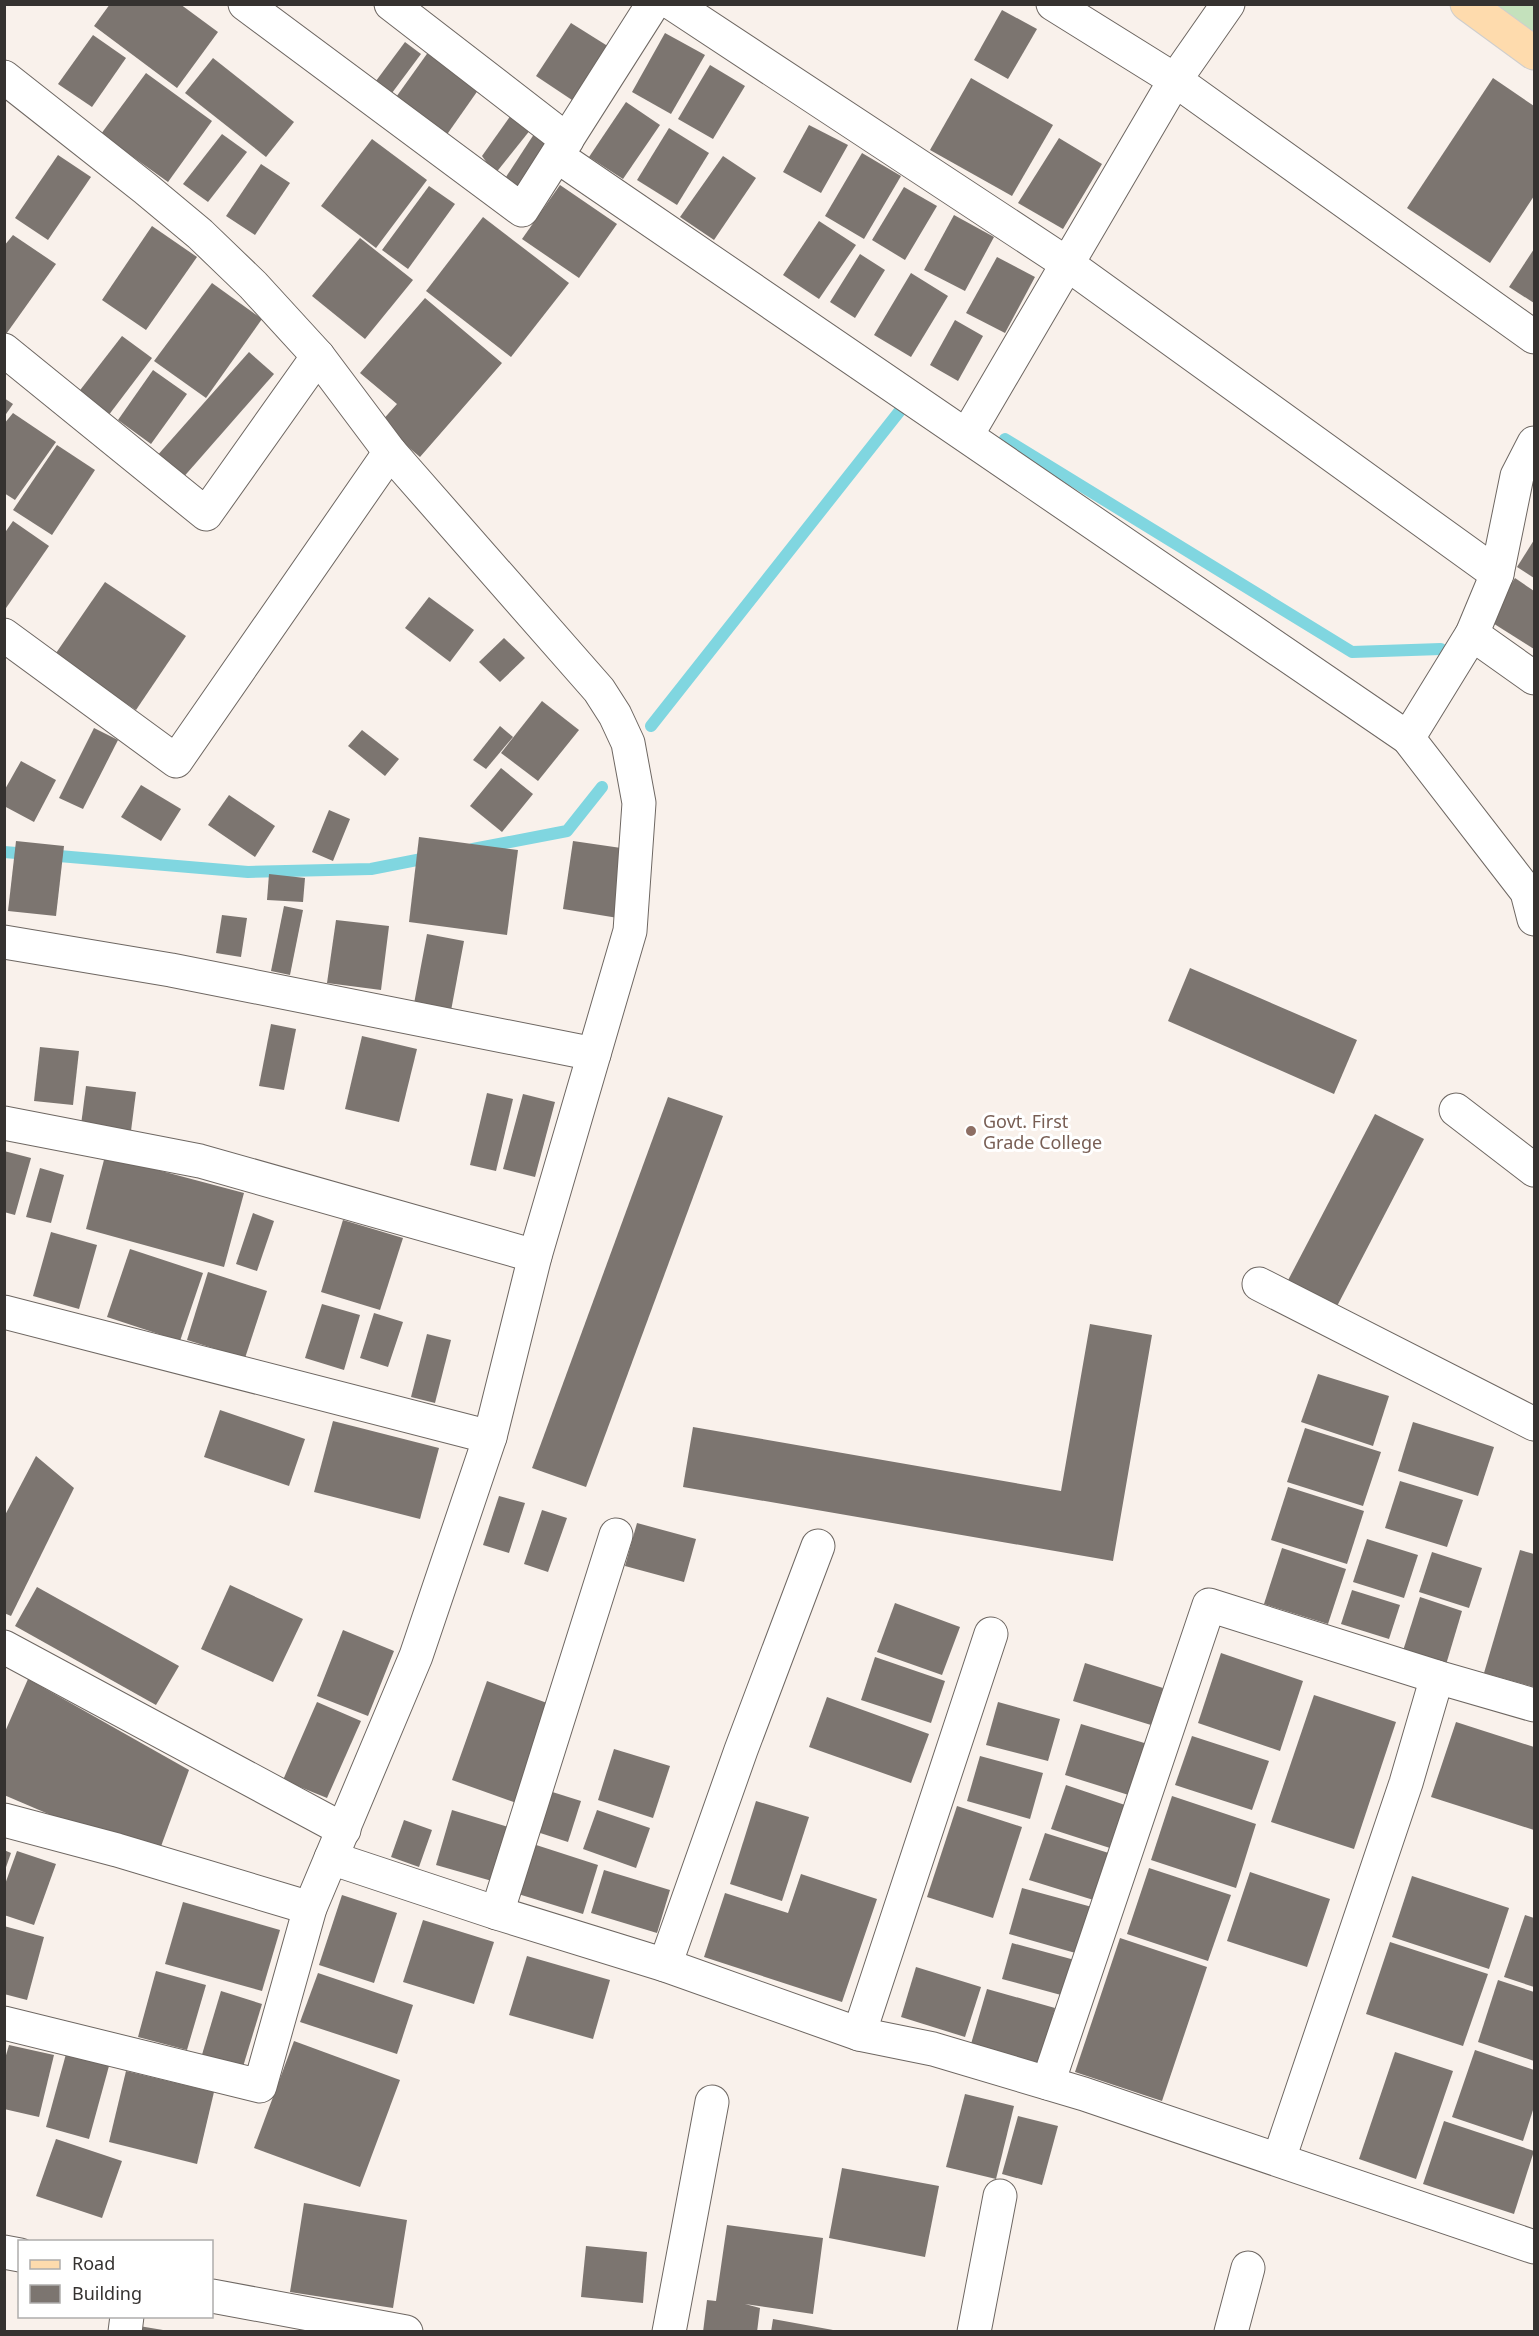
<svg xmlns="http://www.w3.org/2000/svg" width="1539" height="2336" font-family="'Noto Sans',sans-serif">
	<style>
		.green { fill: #c4e1bc }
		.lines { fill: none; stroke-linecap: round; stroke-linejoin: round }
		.stream { stroke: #80d6e0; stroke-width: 12 }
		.building { fill: #7c7570 }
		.minor-casing { stroke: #6e6762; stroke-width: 35 }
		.major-casing { stroke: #cfcecd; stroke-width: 35 }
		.minor { stroke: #fff; stroke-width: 33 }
		.major { stroke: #fedbad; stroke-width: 33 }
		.education-dot { fill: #8d6e63; stroke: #fff; stroke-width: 2 }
		.labels { text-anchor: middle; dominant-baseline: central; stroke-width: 6; stroke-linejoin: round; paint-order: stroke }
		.education-label { font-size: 18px; fill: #785e54; stroke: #fff; text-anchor: start }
	</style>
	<rect width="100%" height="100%" fill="#f9f1eb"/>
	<polygon class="green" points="1485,5 1534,5 1534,40"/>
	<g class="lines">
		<g class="stream">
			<polyline points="1005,439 1352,652 1441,649"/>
			<polyline points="651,726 910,398"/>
			<polyline points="473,849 567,831 602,787"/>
			<polyline points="4,852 29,854"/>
			<polyline points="47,855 248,872 371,869 432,857"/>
		</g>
	</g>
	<g class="building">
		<polygon points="110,4 180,4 218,32 177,88 94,26"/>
		<polygon points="1002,10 1037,29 1008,79 974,60"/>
		<polygon points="571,23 614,50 578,104 536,76"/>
		<polygon points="665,33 705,55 671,114 632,92"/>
		<polygon points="93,35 126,58 92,107 58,84"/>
		<polygon points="405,42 421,54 386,101 370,89"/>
		<polygon points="429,51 481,86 441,143 389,107"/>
		<polygon points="213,58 294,122 266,157 185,93"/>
		<polygon points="710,65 745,86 713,139 678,119"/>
		<polygon points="146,73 212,121 168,182 101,134"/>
		<polygon points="971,78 1053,125 1012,196 930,150"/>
		<polygon points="1493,78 1534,106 1534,196 1490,263 1407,208"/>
		<polygon points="626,102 660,125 623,179 589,157"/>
		<polygon points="511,115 531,129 495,174 482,156"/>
		<polygon points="809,125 848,145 821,193 783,172"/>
		<polygon points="538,128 561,143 515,198 504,180"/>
		<polygon points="669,128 709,153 677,205 637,180"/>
		<polygon points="222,134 247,152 208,202 183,184"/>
		<polygon points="1059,138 1102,164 1063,229 1018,203"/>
		<polygon points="372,139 427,180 376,248 321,206"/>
		<polygon points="862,153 901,176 864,239 825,216"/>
		<polygon points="58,155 91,177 48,240 15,218"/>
		<polygon points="723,156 756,178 714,240 680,217"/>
		<polygon points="261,164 290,183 255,235 226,216"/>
		<polygon points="560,185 617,224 579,278 522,239"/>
		<polygon points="429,186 455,204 408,269 382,250"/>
		<polygon points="904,187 937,206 905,260 872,240"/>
		<polygon points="954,215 994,237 965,291 924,270"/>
		<polygon points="483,217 569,283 511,357 426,291"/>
		<polygon points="819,221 856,245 819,299 783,275"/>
		<polygon points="152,226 197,257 146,330 102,300"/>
		<polygon points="13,235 56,264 4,337 4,246"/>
		<polygon points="360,238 413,280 365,339 312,296"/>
		<polygon points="1534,249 1534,303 1509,287"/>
		<polygon points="860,254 885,270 855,318 830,302"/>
		<polygon points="997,257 1035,277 1005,333 966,313"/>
		<polygon points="911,273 948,296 911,357 874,335"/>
		<polygon points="212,283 262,319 206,398 154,361"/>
		<polygon points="425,298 502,363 420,457 380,423 397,404 360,373"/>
		<polygon points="955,320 983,336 958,381 930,365"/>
		<polygon points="122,336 152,358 105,420 74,398"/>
		<polygon points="249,352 274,374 181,480 156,457"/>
		<polygon points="153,370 187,394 151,444 118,420"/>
		<polygon points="4,398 13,404 4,417"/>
		<polygon points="13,413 56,442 15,500 4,493 4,424"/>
		<polygon points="57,445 95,470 52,535 13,510"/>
		<polygon points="13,521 49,546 4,611 4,534"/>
		<polygon points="1534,540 1534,578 1517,567"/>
		<polygon points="1515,578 1534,591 1534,649 1488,620"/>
		<polygon points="105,582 186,636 136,710 54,656"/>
		<polygon points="429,597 474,630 450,662 405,628"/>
		<polygon points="504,638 525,658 500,682 479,662"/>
		<polygon points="542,701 579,730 538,781 501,753"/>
		<polygon points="500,726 513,737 486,769 473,760"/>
		<polygon points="94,728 118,740 83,809 59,798"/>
		<polygon points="362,730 399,759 385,776 348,746"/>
		<polygon points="21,761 56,780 34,822 4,806 4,791"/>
		<polygon points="501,768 533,794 502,832 470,806"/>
		<polygon points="141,785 181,809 161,841 121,817"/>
		<polygon points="229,795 275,826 255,857 208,825"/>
		<polygon points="329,810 350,819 333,861 312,852"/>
		<polygon points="419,837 518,850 507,935 409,922"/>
		<polygon points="16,841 64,846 56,916 8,911"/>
		<polygon points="573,841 628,849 618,918 563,909"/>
		<polygon points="269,874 305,878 303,902 267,900"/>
		<polygon points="284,906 303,910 290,975 271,971"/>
		<polygon points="222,915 247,918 241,957 216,953"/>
		<polygon points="336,920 389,926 381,990 327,983"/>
		<polygon points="427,934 464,941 450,1016 413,1009"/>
		<polygon points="1190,968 1357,1040 1334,1094 1168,1021"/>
		<polygon points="271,1024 296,1029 284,1090 259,1086"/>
		<polygon points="362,1036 417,1049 399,1122 345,1109"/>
		<polygon points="40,1047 79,1051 73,1105 34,1101"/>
		<polygon points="86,1086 136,1092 131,1131 81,1125"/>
		<polygon points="487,1093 513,1099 496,1171 470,1165"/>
		<polygon points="523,1094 555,1102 535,1177 503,1169"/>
		<polygon points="668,1097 723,1116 586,1487 532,1468"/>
		<polygon points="1375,1114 1424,1139 1334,1312 1285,1286"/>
		<polygon points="4,1151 31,1158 15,1215 4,1212"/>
		<polygon points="105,1156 244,1193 224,1267 86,1229"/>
		<polygon points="40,1168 64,1175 51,1223 26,1217"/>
		<polygon points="253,1213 274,1221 257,1271 236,1264"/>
		<polygon points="343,1220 403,1238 380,1310 321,1292"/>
		<polygon points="51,1232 97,1245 79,1309 33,1296"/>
		<polygon points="130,1249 203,1273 180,1341 107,1317"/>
		<polygon points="208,1272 267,1291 245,1358 187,1340"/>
		<polygon points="322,1304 360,1315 344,1370 305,1358"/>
		<polygon points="374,1313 403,1322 388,1367 360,1358"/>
		<polygon points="1090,1324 1152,1335 1113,1561 683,1487 693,1427 1061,1491"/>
		<polygon points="427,1334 451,1340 435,1403 411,1397"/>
		<polygon points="1318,1374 1389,1396 1373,1446 1301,1422"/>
		<polygon points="220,1410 305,1439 289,1486 204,1457"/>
		<polygon points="333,1421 439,1448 420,1519 314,1492"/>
		<polygon points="1413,1422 1494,1447 1478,1496 1398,1471"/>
		<polygon points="1305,1428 1381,1452 1363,1506 1287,1482"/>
		<polygon points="36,1456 74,1488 11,1616 4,1613 4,1517"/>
		<polygon points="1400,1481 1463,1500 1447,1547 1385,1528"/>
		<polygon points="1288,1487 1364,1511 1347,1564 1271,1540"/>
		<polygon points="499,1496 525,1503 509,1553 483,1545"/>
		<polygon points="542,1510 567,1518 548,1572 524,1564"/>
		<polygon points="637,1523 696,1539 684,1582 625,1566"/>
		<polygon points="1367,1539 1418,1555 1404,1598 1353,1582"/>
		<polygon points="1282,1548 1346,1569 1328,1624 1264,1604"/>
		<polygon points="1520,1550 1534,1554 1534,1687 1484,1673"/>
		<polygon points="1432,1552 1482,1568 1469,1608 1419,1592"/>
		<polygon points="230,1585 303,1619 273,1682 201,1649"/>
		<polygon points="37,1587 179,1666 156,1705 15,1626"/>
		<polygon points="1352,1590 1400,1605 1389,1639 1341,1624"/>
		<polygon points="1420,1597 1462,1611 1445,1668 1402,1654"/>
		<polygon points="895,1603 960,1627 942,1675 877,1652"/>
		<polygon points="343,1630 394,1651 368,1716 317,1696"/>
		<polygon points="1221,1653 1303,1681 1280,1751 1198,1723"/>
		<polygon points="875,1657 945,1681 931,1723 861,1700"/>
		<polygon points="1085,1663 1163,1688 1151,1725 1073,1701"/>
		<polygon points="28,1679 189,1770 156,1860 4,1795 4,1734"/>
		<polygon points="487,1681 558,1707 522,1805 452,1780"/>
		<polygon points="1314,1695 1396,1722 1354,1849 1271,1822"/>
		<polygon points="827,1697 929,1734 911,1783 809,1747"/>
		<polygon points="317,1702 361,1721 327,1798 283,1780"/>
		<polygon points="998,1702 1060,1719 1048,1761 986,1745"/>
		<polygon points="1456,1722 1534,1747 1534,1830 1431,1797"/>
		<polygon points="1081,1724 1151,1745 1135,1797 1065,1775"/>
		<polygon points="1192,1736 1269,1761 1252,1810 1175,1785"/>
		<polygon points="614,1749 670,1766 653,1818 598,1800"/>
		<polygon points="980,1756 1043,1773 1030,1819 967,1801"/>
		<polygon points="1066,1785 1128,1806 1113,1849 1051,1829"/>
		<polygon points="546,1790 581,1801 568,1842 534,1831"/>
		<polygon points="1172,1796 1256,1824 1236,1888 1151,1860"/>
		<polygon points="756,1801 809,1817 782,1901 730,1884"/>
		<polygon points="957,1806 1022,1827 993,1918 927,1897"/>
		<polygon points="452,1810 515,1829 499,1883 436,1865"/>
		<polygon points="597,1810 650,1828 636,1868 583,1849"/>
		<polygon points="404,1820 432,1830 419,1867 391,1857"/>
		<polygon points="1045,1833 1115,1855 1100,1902 1029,1880"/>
		<polygon points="530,1843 598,1865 583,1914 515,1893"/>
		<polygon points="4,1850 11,1853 5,1870 4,1870"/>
		<polygon points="17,1851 56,1864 34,1925 4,1915 4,1887"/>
		<polygon points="1149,1868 1231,1895 1208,1961 1127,1934"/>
		<polygon points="604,1870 670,1890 657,1933 591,1913"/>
		<polygon points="1250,1872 1330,1899 1307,1967 1227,1941"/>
		<polygon points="801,1874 877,1899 842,2002 704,1957 725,1893 788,1913"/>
		<polygon points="1412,1876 1509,1908 1489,1969 1392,1937"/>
		<polygon points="1022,1888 1092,1907 1079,1954 1009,1934"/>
		<polygon points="342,1895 397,1913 374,1983 319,1965"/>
		<polygon points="183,1902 280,1930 262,1991 165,1964"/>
		<polygon points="1525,1915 1534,1918 1534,1987 1504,1977"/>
		<polygon points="423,1920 494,1942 474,2004 403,1982"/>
		<polygon points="4,1926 44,1937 27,2000 4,1994"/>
		<polygon points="1120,1938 1207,1967 1162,2101 1075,2072"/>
		<polygon points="1390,1942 1488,1974 1463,2046 1366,2014"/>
		<polygon points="1012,1943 1082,1962 1072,1998 1002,1979"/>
		<polygon points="527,1956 610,1980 593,2039 509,2015"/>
		<polygon points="916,1967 981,1987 965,2037 901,2017"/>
		<polygon points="156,1971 206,1985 187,2050 138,2037"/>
		<polygon points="318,1973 413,2005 397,2054 300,2022"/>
		<polygon points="1498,1980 1534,1992 1534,2061 1478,2042"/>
		<polygon points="987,1989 1055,2008 1039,2063 971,2044"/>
		<polygon points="221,1991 262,2004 242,2070 201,2058"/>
		<polygon points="294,2041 400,2080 360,2187 254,2148"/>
		<polygon points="9,2045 54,2055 39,2117 4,2109 4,2062"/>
		<polygon points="1475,2050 1534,2070 1534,2107 1523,2141 1452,2117"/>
		<polygon points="1395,2052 1453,2071 1416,2179 1359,2159"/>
		<polygon points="66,2054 109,2066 89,2139 46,2127"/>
		<polygon points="126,2071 214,2092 197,2164 109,2142"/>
		<polygon points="965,2094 1014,2106 996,2179 946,2167"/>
		<polygon points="1018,2116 1058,2126 1042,2185 1002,2174"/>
		<polygon points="1444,2121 1534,2151 1514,2214 1423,2184"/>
		<polygon points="56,2139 122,2161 102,2218 36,2196"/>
		<polygon points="842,2168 939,2186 925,2257 829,2238"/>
		<polygon points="304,2203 407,2220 393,2308 290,2292"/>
		<polygon points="727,2225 823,2238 813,2314 745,2304 760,2308 757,2332 703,2332 707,2300 716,2301"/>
		<polygon points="586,2246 647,2252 643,2303 581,2297"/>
		<polygon points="773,2319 833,2330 833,2332 771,2332"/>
		<polygon points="139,2326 163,2330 163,2332 138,2332"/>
	</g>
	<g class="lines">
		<defs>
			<g id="minor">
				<polyline points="245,4 522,210 653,4"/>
				<polyline points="391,4 567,140"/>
				<polyline points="673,4 1066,263 1497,574"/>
				<polyline points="1228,4 1175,80 1534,337"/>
				<polyline points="4,77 146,189 200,234 253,285 318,356 390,452 599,690 615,715 628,743 639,803 630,931 535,1256 490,1437 416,1656 310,1908 260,2086 4,2023"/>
				<polyline points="557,156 1408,738 1527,892 1534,919"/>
				<polyline points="4,350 206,514 318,356"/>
				<polyline points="967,435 1175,80 1053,4"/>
				<polyline points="1472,634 1534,678"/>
				<polyline points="4,635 176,761 390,452"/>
				<polyline points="1408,738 1472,634 1497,574 1517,476 1534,443"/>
				<polyline points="4,942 171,970 594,1054"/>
				<polyline points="1456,1110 1534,1170"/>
				<polyline points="4,1123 200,1161 535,1256"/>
				<polyline points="1259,1284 1534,1424"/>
				<polyline points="4,1312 490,1437"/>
				<polyline points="4,1647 344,1830"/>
				<polyline points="4,1820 117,1850 310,1908"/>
				<polyline points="331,1858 497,1913 665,1965 859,2034 933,2049 1084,2094 1534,2247"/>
				<polyline points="497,1913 616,1535"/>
				<polyline points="665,1965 741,1750 818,1546"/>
				<polyline points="859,2034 991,1634"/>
				<polyline points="1048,2083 1209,1605 1437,1677 1534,1705"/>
				<polyline points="1279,2159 1406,1783 1437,1677"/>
				<polyline points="4,2252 20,2255"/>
				<polyline points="212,2296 406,2332"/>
				<polyline points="125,2332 127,2316"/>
				<polyline points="669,2332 712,2102"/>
				<polyline points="974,2332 1000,2196"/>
				<polyline points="1231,2332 1248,2268"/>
			</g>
			<polyline id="major" points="1467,4 1534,53"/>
		</defs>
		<use href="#minor" class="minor-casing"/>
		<use href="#major" class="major-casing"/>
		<use href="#minor" class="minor"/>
		<use href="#major" class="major"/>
	</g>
	<circle class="education-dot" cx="971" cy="1131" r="6"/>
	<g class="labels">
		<g class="education-label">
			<text x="983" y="1121">Govt. First<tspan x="983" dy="21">Grade College</tspan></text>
		</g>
	</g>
	<rect width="1539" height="2336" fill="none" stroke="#353230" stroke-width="12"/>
	<rect x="18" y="2240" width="195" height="78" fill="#ffffff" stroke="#aeadac" stroke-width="1.5"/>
	<rect x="30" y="2260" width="30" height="9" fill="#fedbad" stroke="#aeadac" stroke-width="1.5"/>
	<text x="72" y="2270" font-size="18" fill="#353230">Road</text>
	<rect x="30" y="2285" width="30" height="18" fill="#7c7570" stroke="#aeadac" stroke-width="1.5"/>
	<text x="72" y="2300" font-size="18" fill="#353230">Building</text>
</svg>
